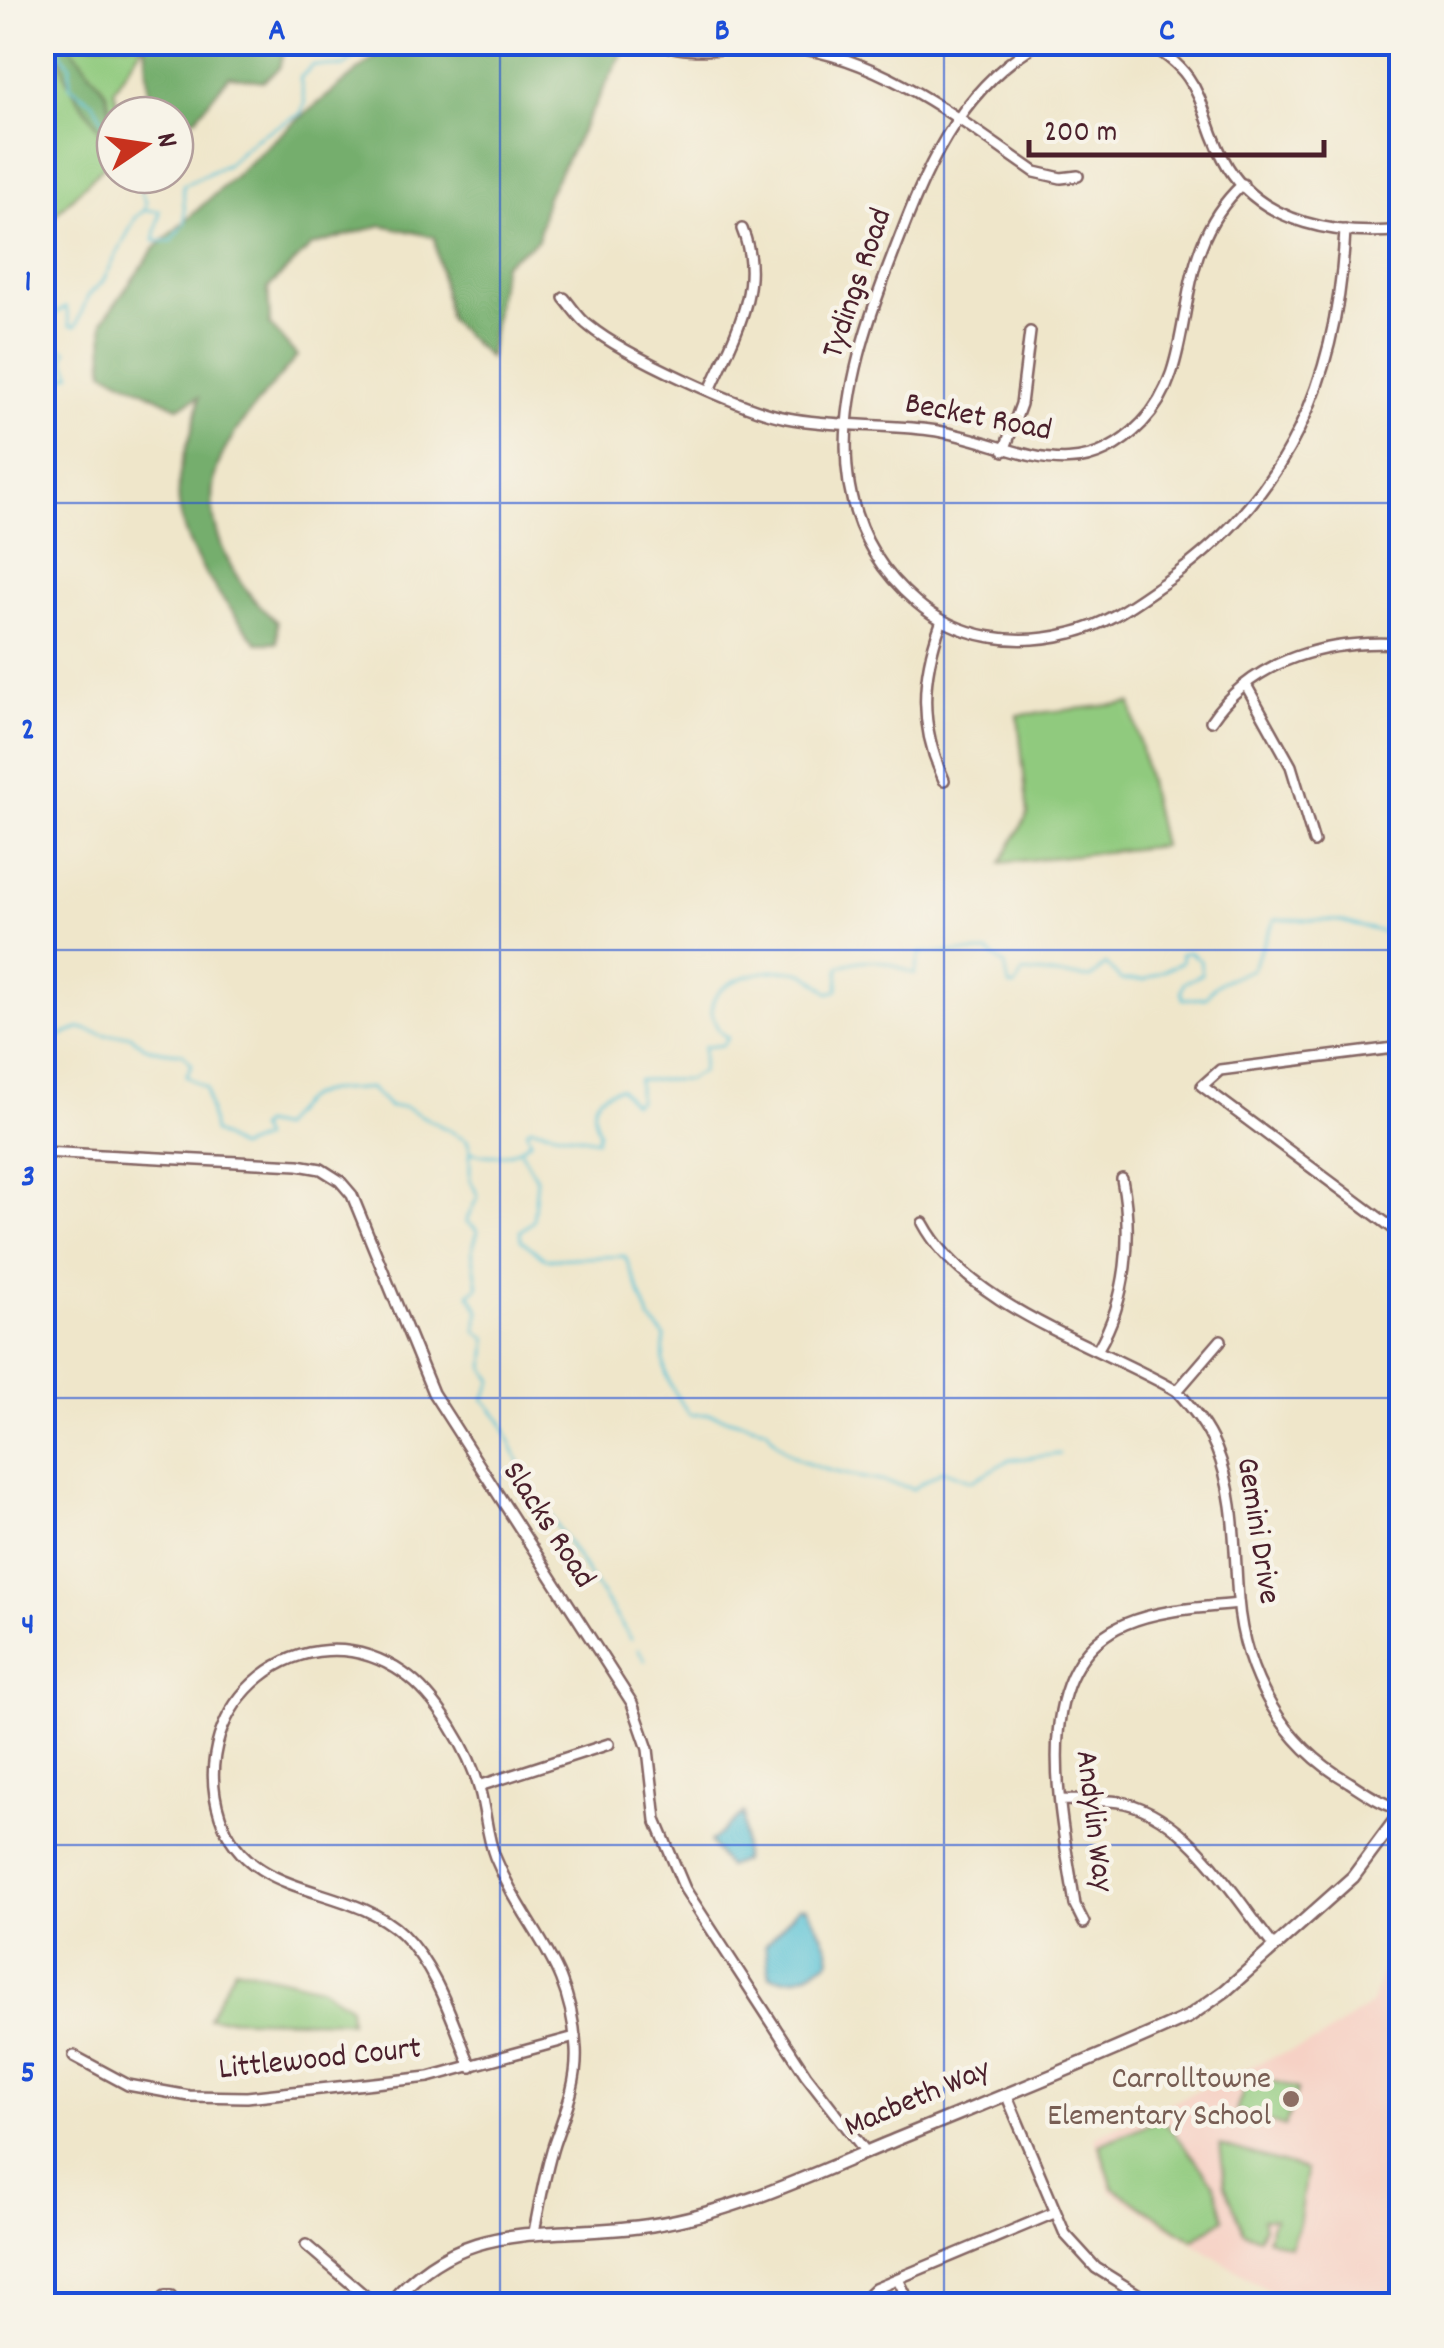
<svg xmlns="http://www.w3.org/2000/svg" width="1444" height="2348" font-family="Dekko,sans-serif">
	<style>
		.built { fill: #f6d1c5 }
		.green { fill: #90ca7e; stroke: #6d7454; stroke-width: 2.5 }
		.forest { fill: #74ae6d; stroke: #5f664c; stroke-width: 2.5 }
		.water { fill: #5ac2d6; stroke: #527080; stroke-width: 2.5 }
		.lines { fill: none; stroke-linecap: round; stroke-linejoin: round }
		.stream { stroke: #5ac2d6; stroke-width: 2.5 }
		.minor-casing { stroke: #846563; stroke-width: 14 }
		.tertiary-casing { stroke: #846563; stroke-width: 16 }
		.minor { stroke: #fff; stroke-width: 9 }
		.tertiary { stroke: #fff; stroke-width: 11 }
		.grid { fill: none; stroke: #1d4ed8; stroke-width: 2.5; stroke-opacity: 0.55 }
		.education-dot { fill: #8d6e63; stroke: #f7f3e8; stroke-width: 4 }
		.labels { text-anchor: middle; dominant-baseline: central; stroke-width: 9; stroke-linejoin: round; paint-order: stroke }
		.street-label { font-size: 32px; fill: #4a1f2b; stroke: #f7f3e8 }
		.education-label { font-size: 32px; fill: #785e54; stroke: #f7f3e8; text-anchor: end }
		.neatline { fill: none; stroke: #1d4ed8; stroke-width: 4 }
		.grid-label { font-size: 32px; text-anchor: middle; font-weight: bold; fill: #1d4ed8 }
	</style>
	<rect width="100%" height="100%" fill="#f7f3e8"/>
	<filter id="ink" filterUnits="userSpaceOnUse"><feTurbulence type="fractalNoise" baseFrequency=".01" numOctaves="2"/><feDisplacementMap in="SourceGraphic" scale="20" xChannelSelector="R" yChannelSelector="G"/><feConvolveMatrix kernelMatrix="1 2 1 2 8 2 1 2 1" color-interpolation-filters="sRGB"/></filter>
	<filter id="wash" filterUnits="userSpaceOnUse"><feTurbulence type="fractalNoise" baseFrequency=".0048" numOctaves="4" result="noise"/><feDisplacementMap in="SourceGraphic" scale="40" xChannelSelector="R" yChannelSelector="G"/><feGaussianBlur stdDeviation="2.25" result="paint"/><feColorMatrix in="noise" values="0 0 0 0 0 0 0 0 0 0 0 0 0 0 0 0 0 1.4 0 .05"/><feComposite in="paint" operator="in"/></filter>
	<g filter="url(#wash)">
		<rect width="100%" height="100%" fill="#efe6ca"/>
		<polygon class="built" points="1401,1943 1401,2305 1304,2306 1283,2300 1111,2191 1094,2137 1265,2060 1316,2042 1371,2004 1382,1971"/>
		<g class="green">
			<polygon points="68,43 144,43 114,89 120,115 115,115 115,130 106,92"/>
			<path d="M 42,48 L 61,59 C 66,91 89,109 105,138 L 115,131 L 115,155 L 43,227 Z"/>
			<polygon points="1131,703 1162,846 1001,863 1028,814 1018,715"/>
			<polygon points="235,1967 320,1987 349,2006 350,2021 208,2018"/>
			<polygon points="1250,2073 1298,2089 1285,2127 1236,2111"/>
			<polygon points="1162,2118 1215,2185 1224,2218 1193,2240 1113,2187 1099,2145"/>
			<polygon points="1220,2145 1306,2170 1298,2227 1290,2247 1267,2238 1274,2219 1262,2219 1264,2227 1258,2237 1244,2232 1225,2185"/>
		</g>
		<g class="forest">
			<path d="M 394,42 L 628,43 L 546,198 L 538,240 L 503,264 L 489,358 L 449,320 L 434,237 L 382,225 L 311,246 L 268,288 L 270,325 L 297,356 C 273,387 238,421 222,456 C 194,515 232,585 277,622 L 277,643 L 257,643 C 222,597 171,543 179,479 C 182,450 197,427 199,397 L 178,407 L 104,371 L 103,321 L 154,249 L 289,127 Z"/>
			<path d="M 42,43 L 68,43 L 106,92 L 115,131 L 105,138 C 89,109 66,91 61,59 L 43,48 Z"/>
			<polygon points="280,43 284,49 279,68 263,81 229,76 195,119 150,115 145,43"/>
		</g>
		<g class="water">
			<polygon points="744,1813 743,1861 727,1867 710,1842"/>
			<path d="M 799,1907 L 807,1907 C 815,1921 830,1945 830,1960 C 810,1973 794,1984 770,1976 L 765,1945 Z"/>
		</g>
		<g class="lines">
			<g class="stream">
				<polyline points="60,42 61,54 70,65 70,86 93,102 115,143"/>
				<polyline points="132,175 146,202 145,210"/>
				<polyline points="42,385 72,374 64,358 67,351 47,339 44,321 66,307 70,326 76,326 88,296 103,281 136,217 145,210 160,211 154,241 172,241 185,223 183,185 226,165 256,138 300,114 305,104 300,78 313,65 343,67 363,51 360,42"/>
				<polyline points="42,1005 47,1014 42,1017"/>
				<path d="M 42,1028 L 60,1036 L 81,1028 L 106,1035 L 131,1035 C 143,1051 164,1052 182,1053 L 192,1064 L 186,1076 L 206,1088 L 213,1132 L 238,1148 L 262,1139 L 258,1128 L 262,1124 L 280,1128 C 311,1083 320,1093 370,1088 L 389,1107 L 405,1107 L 467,1140 L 471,1152 C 494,1159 513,1156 531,1140 L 527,1131 L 530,1127 L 597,1140 L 599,1132 C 588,1108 593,1094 620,1088 L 632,1103 L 638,1101 L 638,1080 L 688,1080 L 702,1071 L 704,1047 L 722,1045 L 728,1038 C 719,1033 718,1029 714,1020 C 697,979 777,964 803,973 C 812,976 822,987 829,993 L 838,990 L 839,967 C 868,954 886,961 915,974 L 920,953 L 988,952 L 1005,965 L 1009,986 L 1015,987 L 1023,972 L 1091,978 L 1106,964 L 1121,980 L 1145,980 L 1182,962 L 1181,954 L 1189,952 L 1200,960 L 1202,974 L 1184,983 L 1181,991 L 1183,999 C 1223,998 1197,998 1220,983 C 1228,977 1243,974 1252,969 L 1275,919 L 1340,921 L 1402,937"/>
				<path d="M 521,1151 L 537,1179 L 533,1221 L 520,1231 L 521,1240 L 546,1259 L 625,1256 L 650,1319 L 665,1337 C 659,1371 670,1388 690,1415 L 710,1414 L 767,1429 C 794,1478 865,1473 913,1489 L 943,1470 L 972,1481 L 1009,1460 L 1060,1454"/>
				<polyline points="470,1154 470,1179 478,1196 466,1221 478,1231 472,1250 478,1287 469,1294 479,1310 476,1331 487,1339 485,1368 493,1381 484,1399 501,1420 526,1479 631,1639"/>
				<polyline points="638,1649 645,1660"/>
			</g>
		</g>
	</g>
	<g filter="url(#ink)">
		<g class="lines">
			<defs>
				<g id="minor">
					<path d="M 654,42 C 698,59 745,42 791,47 C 883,58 961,121 1035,172 L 1061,178 L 1078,176"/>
					<path d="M 1040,42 C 953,92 922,179 888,268 C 844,382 811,512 916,602 C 959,639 1016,647 1071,633 C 1106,625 1135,603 1164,583 C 1289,497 1338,378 1345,230"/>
					<path d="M 1143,42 C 1210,74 1197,116 1228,167 C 1263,224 1340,237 1402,230"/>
					<path d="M 564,298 C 572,307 579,319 589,326 C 624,355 743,410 787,418 C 834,427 883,424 930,430 C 1009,439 1071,496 1142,423 C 1204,359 1164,256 1243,184"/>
					<path d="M 710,390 C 733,338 766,286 742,229"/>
					<polyline points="1004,451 1021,404 1030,332"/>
					<path d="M 941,623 C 921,678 919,726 944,780"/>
					<polyline points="1246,685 1291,766 1314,842"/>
					<path d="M 1211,721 C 1253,658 1330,639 1402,644"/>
					<polyline points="1402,1047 1220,1070 1202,1086 1402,1235"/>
					<polyline points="42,1152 298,1165 321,1169 340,1181 352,1195 433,1393 632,1703 648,1749 656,1820 685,1889 806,2075 866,2152"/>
					<path d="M 923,1223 C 968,1307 1098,1345 1177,1391 C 1192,1408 1207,1426 1216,1448 C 1236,1495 1234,1549 1238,1599 C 1244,1675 1283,1745 1349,1782 C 1363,1791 1388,1809 1402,1808"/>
					<path d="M 1098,1349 C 1127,1300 1133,1235 1122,1179"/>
					<polyline points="1177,1391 1221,1340"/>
					<polyline points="479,1786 609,1744"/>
					<path d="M 1062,1800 C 1083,1801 1105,1799 1125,1803 C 1190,1818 1236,1899 1275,1948"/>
					<path d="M 1084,1923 L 1075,1905 C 1063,1821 1023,1668 1125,1624 C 1160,1609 1201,1608 1238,1604"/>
					<polyline points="74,2056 128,2085 189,2096 247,2097 429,2077 575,2037"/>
					<path d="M 471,2067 C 453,2023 437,1968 402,1934 C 346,1881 248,1902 220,1816 C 184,1704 303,1604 403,1673 C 437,1696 470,1752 480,1791 C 486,1813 487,1837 495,1857 C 526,1932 571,1960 576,2049 C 578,2083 565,2112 554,2144 C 545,2172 540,2202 534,2232"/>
					<polyline points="1006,2094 1065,2234 1096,2268 1157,2306"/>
					<polyline points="306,2245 377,2306"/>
					<polyline points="898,2279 911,2306"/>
					<polyline points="154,2306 165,2296 171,2296 177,2306"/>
					<polyline points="856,2306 875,2288 1054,2213"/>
				</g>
				<path id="tertiary" d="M 388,2306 C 464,2213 550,2241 652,2225 C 736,2212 817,2172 895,2140 C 992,2100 1092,2061 1188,2017 L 1225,1991 L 1353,1877 L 1402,1811"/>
			</defs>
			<use href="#minor" class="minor-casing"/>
			<use href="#tertiary" class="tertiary-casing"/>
			<use href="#minor" class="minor"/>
			<use href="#tertiary" class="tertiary"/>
		</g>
	</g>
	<path class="grid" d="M 500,42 L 500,2306M 944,42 L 944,2306M 42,503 L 1402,503M 42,950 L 1402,950M 42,1398 L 1402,1398M 42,1845 L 1402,1845"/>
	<circle class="education-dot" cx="1291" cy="2099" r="10"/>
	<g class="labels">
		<g class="street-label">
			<text transform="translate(859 284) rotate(-71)">Tydings Road</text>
			<text transform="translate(978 419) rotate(11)">Becket Road</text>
			<text transform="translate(547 1526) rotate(57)">Slacks Road</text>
			<text transform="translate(1256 1531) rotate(81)">Gemini Drive</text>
			<text transform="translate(1092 1821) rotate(83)">Andylin Way</text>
			<text transform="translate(320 2061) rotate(-6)">Littlewood Court</text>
			<text transform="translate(918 2100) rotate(-23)">Macbeth Way</text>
		</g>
		<g class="education-label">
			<text x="1271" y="2081">Carrolltowne<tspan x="1271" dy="37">Elementary School</tspan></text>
		</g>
	</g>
	<rect width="1444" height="2348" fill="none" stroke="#f7f3e8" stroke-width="110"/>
	<g transform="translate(145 145) rotate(77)"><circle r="48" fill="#f7f3e8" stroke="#b29e9c" stroke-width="2.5"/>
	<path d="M0-8L18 38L0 25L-18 38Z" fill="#c8321e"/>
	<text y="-15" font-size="28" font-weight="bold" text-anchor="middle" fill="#4a1f2b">N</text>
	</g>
	<path d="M1029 140v15h295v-15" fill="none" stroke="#4a1f2b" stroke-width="5"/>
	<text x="1044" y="140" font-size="30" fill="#4a1f2b" stroke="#f7f3e8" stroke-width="8" paint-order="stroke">200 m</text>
	<rect x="55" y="55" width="1334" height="2238" class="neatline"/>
	<g class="grid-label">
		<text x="277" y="39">A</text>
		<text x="722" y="39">B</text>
		<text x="1167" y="39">C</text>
		<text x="28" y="290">1</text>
		<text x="28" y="738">2</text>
		<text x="28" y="1185">3</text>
		<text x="28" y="1633">4</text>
		<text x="28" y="2081">5</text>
	</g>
</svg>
